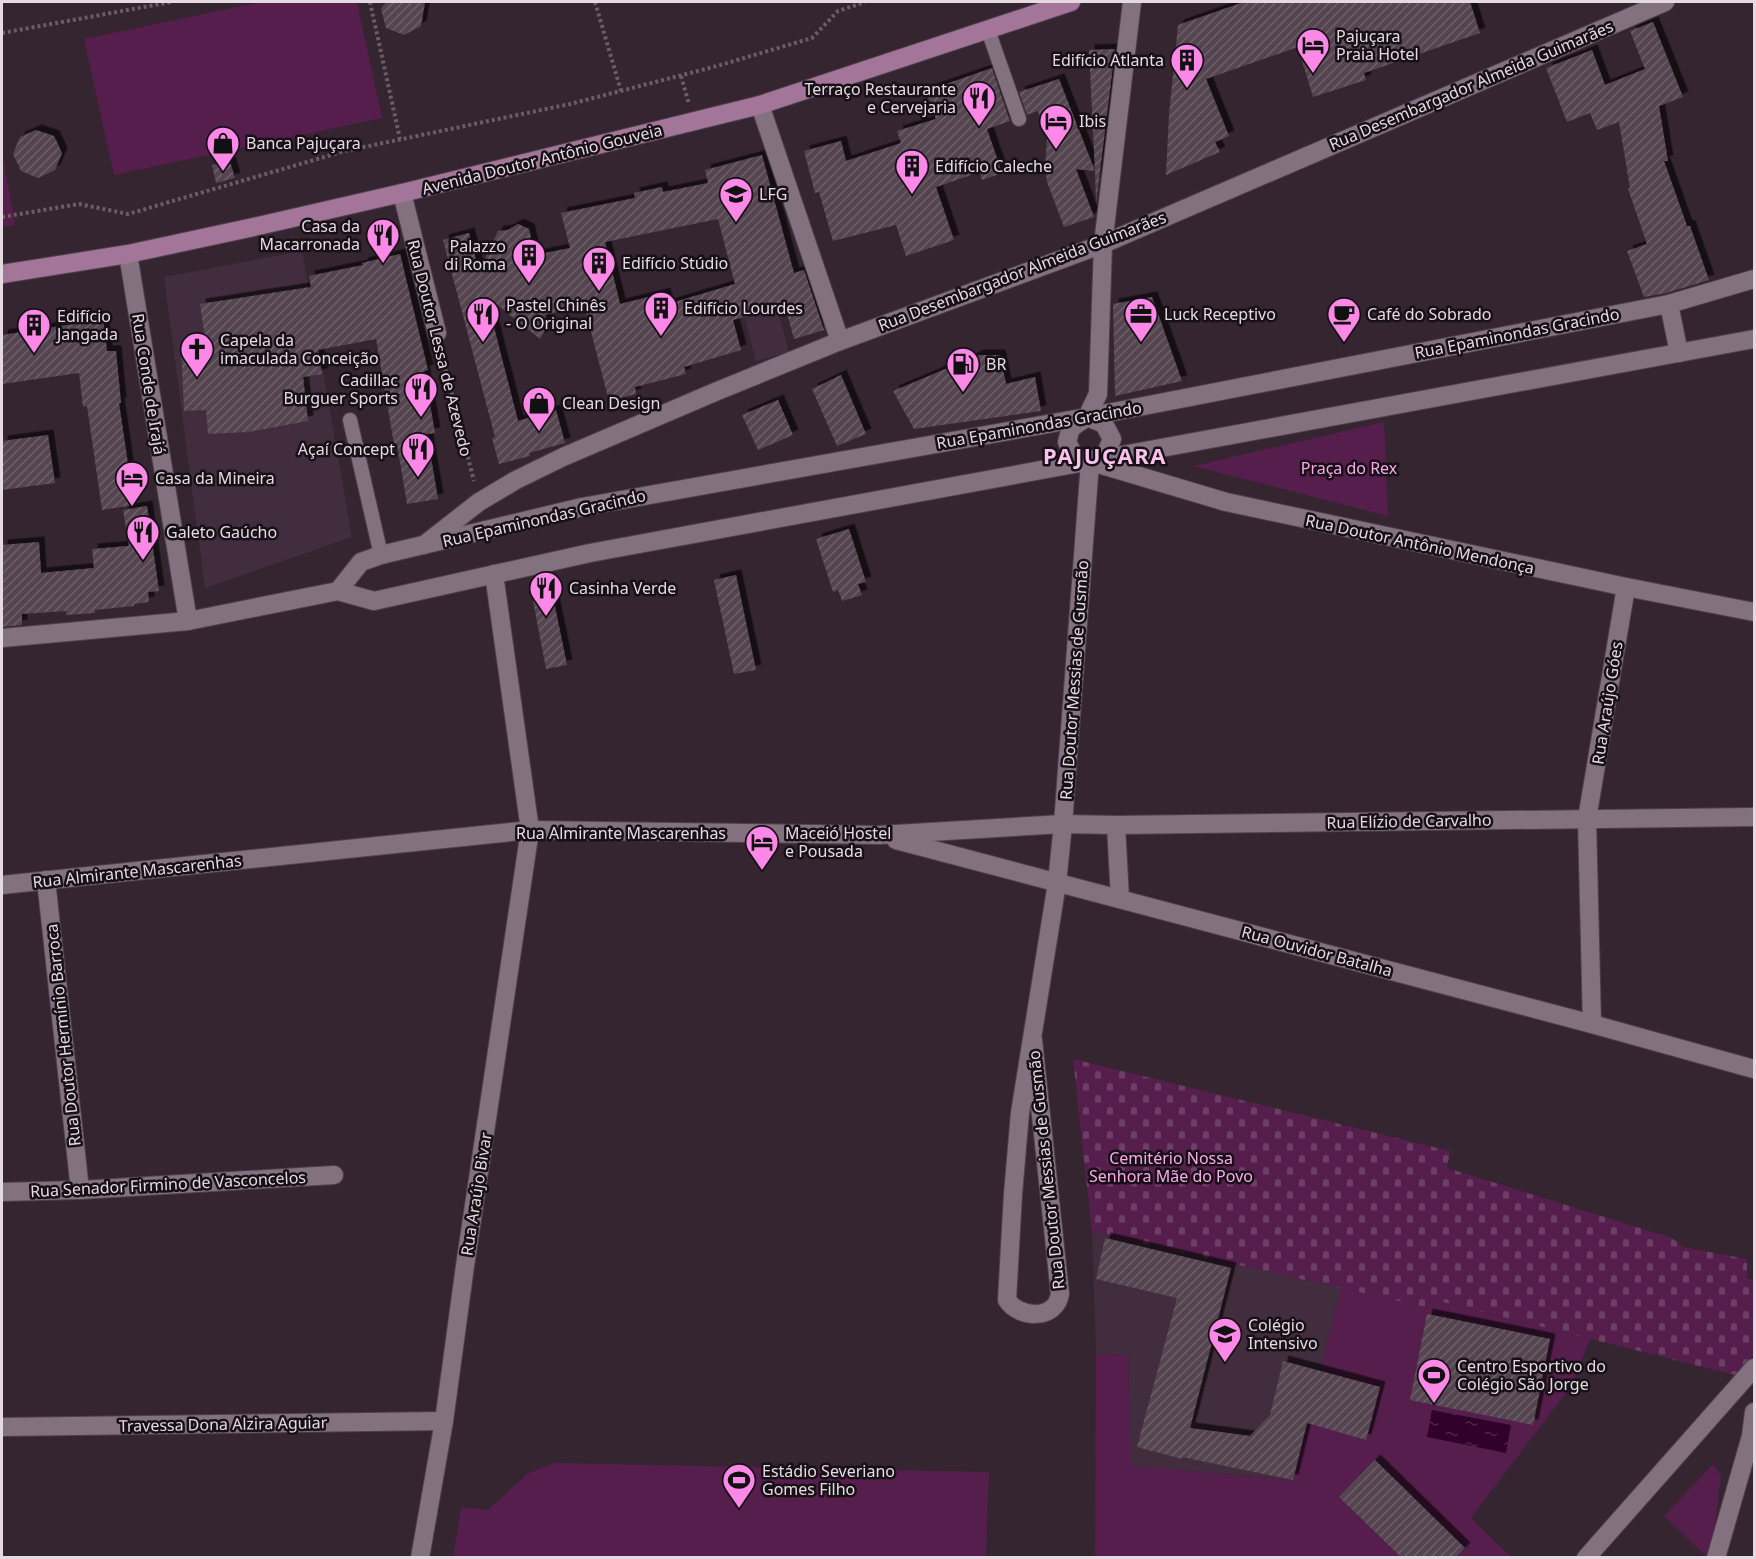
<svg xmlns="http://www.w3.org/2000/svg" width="1756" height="1559" font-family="'Noto Sans',sans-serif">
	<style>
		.built { fill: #412d3d }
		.green { fill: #551e4c }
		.cemetery { fill: url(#cemetery-stones) }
		.water { fill: url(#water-ripples) }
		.building { fill: url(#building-hatch); fill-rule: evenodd; filter: url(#shadow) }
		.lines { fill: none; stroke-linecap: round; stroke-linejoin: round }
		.service-casing { stroke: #50424d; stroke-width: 16 }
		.pedestrian-casing { stroke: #50424d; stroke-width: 20 }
		.minor-casing { stroke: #50424d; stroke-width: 20 }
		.tertiary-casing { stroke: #50424d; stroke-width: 20 }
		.primary-casing { stroke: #50424d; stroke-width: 20 }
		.path { stroke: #6a5d67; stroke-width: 4; stroke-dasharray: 3 3; stroke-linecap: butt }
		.service { stroke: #847180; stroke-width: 14 }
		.pedestrian { stroke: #847180; stroke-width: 18 }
		.minor { stroke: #847180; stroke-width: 18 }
		.tertiary { stroke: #847180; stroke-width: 18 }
		.primary { stroke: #a27599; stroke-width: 18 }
		.labels { text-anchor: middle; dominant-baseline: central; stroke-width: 5; stroke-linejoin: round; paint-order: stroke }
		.poi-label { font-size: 16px; fill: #e5dae2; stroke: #171016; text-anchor: start }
		.street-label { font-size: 16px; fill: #e5dae2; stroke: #171016 }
		.park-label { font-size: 16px; fill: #f9a9e9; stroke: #171016 }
		.district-label { font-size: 22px; font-weight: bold; letter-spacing: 1.5px; fill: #f8c3ec; stroke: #171016 }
	</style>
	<defs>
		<pattern id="cemetery-stones" width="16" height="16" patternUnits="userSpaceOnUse" patternTransform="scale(1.5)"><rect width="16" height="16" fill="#551e4c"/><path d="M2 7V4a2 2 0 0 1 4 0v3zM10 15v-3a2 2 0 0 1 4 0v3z" fill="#6d3e66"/></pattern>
		<pattern id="water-ripples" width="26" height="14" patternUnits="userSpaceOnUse" patternTransform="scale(1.5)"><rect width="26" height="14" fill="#31002b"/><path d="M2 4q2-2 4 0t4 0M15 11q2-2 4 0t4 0" fill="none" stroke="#4f2549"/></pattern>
		<pattern id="building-hatch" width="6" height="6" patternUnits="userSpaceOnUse" patternTransform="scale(1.5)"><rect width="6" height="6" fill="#554451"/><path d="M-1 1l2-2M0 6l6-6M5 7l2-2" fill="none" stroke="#6d5e6a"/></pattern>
		<filter id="shadow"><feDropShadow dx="5.5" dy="-5.5" stdDeviation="0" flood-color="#0009"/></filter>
	</defs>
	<rect width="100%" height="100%" fill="#342531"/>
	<g class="built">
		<polygon points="737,162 789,352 756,361 705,170"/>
		<polygon points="302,251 352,537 205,588 164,277"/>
		<polygon points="1092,1232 1341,1288 1293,1480 1130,1466 1128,1356 1096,1354"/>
	</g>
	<g class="green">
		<polygon points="261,2 357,2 382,118 114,175 84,39"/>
		<polygon points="2,150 15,225 2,227"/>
		<polygon points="1384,422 1388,516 1193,466"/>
		<polygon points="1341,1288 1428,1308 1430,1299 1590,1339 1572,1385 1471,1518 1511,1557 1095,1558 1096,1354 1128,1355 1131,1466 1293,1480"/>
		<polygon points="554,1463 989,1472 986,1557 453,1557 461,1507 488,1510 527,1474"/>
		<polygon points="1713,1464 1721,1475 1713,1544 1707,1557 1664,1516"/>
	</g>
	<polygon class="cemetery" points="1073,1059 1450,1151 1447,1168 1672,1238 1683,1247 1747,1259 1747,1278 1754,1280 1754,1353 1739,1376 1431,1299 1429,1308 1092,1232"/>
	<polygon class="water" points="1432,1410 1511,1425 1506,1453 1427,1437"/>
	<g class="building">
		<polygon points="386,2 425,2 421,26 404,35 386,28 381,9"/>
		<polygon points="1244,2 1470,2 1480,33 1364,73 1366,80 1313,97 1298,47 1206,79 1229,136 1215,142 1220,152 1166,175 1169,114 1178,25"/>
		<polygon points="1653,22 1683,97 1659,106 1668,161 1664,161 1687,226 1690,226 1709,280 1666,293 1644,297 1627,251 1647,244 1628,189 1630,188 1619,122 1597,130 1590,113 1567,122 1546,68 1592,50 1605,85 1645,69 1630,31"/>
		<polygon points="1115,49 1096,204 1095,171 1076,169 1094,217 1064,227 1047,182 1045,166 1047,139 1038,111 1027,115 1019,92 1059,79 1095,171 1089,50"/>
		<polygon points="992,68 1010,121 987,129 1002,173 982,180 980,172 936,187 954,240 906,256 896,225 833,241 819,192 815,193 804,151 841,141 846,161 901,143 897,131 936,119 926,91"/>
		<polygon points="36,130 54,136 62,153 55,170 38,178 21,171 13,154 20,137"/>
		<path d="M 762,155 L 794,273 L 804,270 L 824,330 L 794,339 L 785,306 L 733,320 L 741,350 L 684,367 L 686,374 L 635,387 L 636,394 L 609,401 L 584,305 L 545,315 L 548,326 L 540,339 L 486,296 L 518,421 L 556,410 L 565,443 L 529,453 L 530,456 L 499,464 L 492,438 L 495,437 L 443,240 L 469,233 L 479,271 L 498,231 L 508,230 L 518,224 L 529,229 L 535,255 L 570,248 L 561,213 L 635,198 L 634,193 L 662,187 L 663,192 L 708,183 L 705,170 ZM 718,219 L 735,284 L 668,304 L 665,293 L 620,304 L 605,242 Z"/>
		<polygon points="230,162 235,178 216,183 212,165"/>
		<polygon points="400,254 428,370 424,371 435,433 427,434 438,499 407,504 397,444 394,444 376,339 318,350 322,374 303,377 308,421 248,432 208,434 206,410 184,411 181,346 206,345 200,304 311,287 309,276 363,265 362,263"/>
		<polygon points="1152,297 1182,381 1115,396 1113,304"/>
		<polygon points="103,317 107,351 116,351 121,403 119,403 134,505 102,510 87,406 83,407 79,373 2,384 2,335 74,324 74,319"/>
		<polygon points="979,355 1000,355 1006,384 1035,377 1041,411 914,429 893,391"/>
		<polygon points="841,375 866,434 837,446 812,389"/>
		<polygon points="778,400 793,435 758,450 742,415"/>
		<polygon points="48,435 55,483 2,490 2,441"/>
		<polygon points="147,506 159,591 148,592 149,602 134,604 134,606 95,610 95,613 66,615 66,611 22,614 22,625 2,627 2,545 39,542 41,573 94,568 92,549 129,546 123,510"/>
		<polygon points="849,529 866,582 858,584 862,595 842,601 838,590 833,592 816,539"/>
		<polygon points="736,575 756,670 734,674 714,580"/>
		<polygon points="553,597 567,665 546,669 533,601"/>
		<polygon points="1105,1238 1231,1268 1190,1428 1250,1436 1270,1415 1283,1361 1380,1387 1366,1440 1307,1423 1293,1480 1182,1457 1182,1459 1137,1447 1177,1298 1096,1279"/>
		<polygon points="1427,1314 1550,1339 1533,1425 1410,1400"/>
		<polygon points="1375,1460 1465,1548 1456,1557 1401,1557 1339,1497"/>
	</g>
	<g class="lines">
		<defs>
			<g id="service">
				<polyline points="988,30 1019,119"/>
				<polyline points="350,420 381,555"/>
			</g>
			<polyline id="pedestrian" points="402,193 437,333"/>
			<g id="minor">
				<polyline points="760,105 840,341"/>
				<polyline points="128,254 188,621"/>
				<polyline points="1087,417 1071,428 1067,442 1075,457 1226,502 1626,587 1754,612"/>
				<polyline points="1090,462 1106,453 1112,439 1104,424 1087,417 1098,394 1103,244 1132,2"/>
				<polyline points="424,545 479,502 516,480 563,457 715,392 840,341 1103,244 1665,2"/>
				<polyline points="46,880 80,1190"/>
				<polyline points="1592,1024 1587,819 1626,587"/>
				<path d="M 1033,1040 L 1060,1294 C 1056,1320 1019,1319 1007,1300 L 1013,1194 L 1020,1113 L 1057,883 L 1063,824 L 1090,462"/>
				<polyline points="2,1192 80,1190 334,1175"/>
				<polyline points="2,1427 444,1421"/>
				<polyline points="420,1558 444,1421 465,1266 530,830"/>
				<polyline points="1586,1558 1754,1368"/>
			</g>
			<g id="tertiary">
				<polyline points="1669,304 1679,353"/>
				<polyline points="494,574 530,830"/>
				<polyline points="338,591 361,562 381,555 582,507 1087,417 1669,304 1754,279"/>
				<polyline points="2,638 188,621 338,591 374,601 590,553 1754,339"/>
				<polyline points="1116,825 1120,899"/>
				<polyline points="896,840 1592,1024 1754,1069"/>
				<polyline points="2,885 530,830 879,835 1063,824 1116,825 1754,817"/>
				<polyline points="1716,1558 1751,1436 1754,1412"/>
			</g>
			<polyline id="primary" points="2,274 128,254 258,226 402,193 760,105 1071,2"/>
		</defs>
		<use href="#service" class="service-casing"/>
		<use href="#pedestrian" class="pedestrian-casing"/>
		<use href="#minor" class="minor-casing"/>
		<use href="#tertiary" class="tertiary-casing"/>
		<use href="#primary" class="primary-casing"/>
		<g class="path">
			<polyline points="370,2 400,139"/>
			<polyline points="595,2 621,91"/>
			<polyline points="2,33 171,2"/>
			<polyline points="681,76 689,104"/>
			<polyline points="2,217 79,204 128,214 345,151 570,104 717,66 812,38 838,11 865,2"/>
			<polyline points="441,352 474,481"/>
		</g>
		<use href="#service" class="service"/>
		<use href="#pedestrian" class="pedestrian"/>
		<use href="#minor" class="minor"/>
		<use href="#tertiary" class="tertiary"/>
		<use href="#primary" class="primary"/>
	</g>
	<defs>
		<symbol id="hotel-pin" viewBox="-11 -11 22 30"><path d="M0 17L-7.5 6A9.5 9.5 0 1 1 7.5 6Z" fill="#fb87e6" stroke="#171016"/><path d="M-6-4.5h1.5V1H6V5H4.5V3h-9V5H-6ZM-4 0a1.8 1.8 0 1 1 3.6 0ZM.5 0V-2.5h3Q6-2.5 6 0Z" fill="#111"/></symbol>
		<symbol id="building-pin" viewBox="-11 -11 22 30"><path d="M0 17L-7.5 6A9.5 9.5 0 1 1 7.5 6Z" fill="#fb87e6" stroke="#171016"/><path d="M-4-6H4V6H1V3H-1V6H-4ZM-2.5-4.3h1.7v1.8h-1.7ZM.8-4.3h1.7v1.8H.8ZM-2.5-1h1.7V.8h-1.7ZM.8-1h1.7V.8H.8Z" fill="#111"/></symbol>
		<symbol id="restaurant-pin" viewBox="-11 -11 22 30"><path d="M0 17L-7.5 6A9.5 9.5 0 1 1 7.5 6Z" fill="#fb87e6" stroke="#171016"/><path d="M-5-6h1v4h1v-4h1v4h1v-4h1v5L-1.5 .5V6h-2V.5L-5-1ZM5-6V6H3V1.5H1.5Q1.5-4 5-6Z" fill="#111"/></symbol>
		<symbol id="shop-pin" viewBox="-11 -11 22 30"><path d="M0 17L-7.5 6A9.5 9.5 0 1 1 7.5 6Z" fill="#fb87e6" stroke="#171016"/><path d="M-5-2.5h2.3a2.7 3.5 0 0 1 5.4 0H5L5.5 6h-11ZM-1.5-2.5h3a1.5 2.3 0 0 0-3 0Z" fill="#111"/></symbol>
		<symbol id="school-pin" viewBox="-11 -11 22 30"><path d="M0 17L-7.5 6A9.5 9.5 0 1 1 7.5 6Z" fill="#fb87e6" stroke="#171016"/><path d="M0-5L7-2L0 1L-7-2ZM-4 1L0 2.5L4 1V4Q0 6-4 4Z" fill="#111"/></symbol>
		<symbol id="office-pin" viewBox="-11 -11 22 30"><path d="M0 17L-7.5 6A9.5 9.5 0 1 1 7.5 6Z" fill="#fb87e6" stroke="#171016"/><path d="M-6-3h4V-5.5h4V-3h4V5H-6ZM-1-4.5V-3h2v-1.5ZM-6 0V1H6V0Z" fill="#111"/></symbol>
		<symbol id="cafe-pin" viewBox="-11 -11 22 30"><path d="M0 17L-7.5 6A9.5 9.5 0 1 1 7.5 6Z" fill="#fb87e6" stroke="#171016"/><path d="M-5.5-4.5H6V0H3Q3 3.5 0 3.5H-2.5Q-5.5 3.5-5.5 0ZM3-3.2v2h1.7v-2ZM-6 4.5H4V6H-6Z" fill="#111"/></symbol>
		<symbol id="church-pin" viewBox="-11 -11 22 30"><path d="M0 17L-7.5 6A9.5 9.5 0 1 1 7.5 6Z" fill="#fb87e6" stroke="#171016"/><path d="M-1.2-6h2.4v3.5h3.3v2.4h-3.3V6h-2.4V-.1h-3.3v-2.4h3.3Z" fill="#111"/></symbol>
		<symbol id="fuel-pin" viewBox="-11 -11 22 30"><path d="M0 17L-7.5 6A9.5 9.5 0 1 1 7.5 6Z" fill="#fb87e6" stroke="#171016"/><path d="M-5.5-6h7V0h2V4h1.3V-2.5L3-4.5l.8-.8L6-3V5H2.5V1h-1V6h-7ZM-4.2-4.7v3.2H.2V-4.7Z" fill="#111"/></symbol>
		<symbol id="stadium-pin" viewBox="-11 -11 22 30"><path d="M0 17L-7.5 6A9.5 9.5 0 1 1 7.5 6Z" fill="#fb87e6" stroke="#171016"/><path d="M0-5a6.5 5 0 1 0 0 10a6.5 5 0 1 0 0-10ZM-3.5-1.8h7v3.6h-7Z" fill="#111"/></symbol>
	</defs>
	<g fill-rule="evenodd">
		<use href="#hotel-pin" x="1294" y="26" width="38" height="52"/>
		<use href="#building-pin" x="1168" y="41" width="38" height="52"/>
		<use href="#restaurant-pin" x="960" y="79" width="38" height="52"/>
		<use href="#hotel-pin" x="1037" y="102" width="38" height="52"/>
		<use href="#shop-pin" x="204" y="124" width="38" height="52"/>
		<use href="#building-pin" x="893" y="147" width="38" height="52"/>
		<use href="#school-pin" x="717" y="175" width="38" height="52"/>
		<use href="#restaurant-pin" x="364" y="216" width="38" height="52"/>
		<use href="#building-pin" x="510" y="236" width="38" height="52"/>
		<use href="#building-pin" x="580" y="244" width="38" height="52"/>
		<use href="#building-pin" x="642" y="289" width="38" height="52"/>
		<use href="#restaurant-pin" x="464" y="295" width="38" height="52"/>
		<use href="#office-pin" x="1122" y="295" width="38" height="52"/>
		<use href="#cafe-pin" x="1325" y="295" width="38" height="52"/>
		<use href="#building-pin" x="15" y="306" width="38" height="52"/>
		<use href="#church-pin" x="178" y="330" width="38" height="52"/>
		<use href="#fuel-pin" x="944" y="345" width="38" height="52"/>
		<use href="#restaurant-pin" x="402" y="370" width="38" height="52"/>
		<use href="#shop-pin" x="520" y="384" width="38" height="52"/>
		<use href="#restaurant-pin" x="399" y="430" width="38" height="52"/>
		<use href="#hotel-pin" x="113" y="459" width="38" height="52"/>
		<use href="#restaurant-pin" x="124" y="513" width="38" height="52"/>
		<use href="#restaurant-pin" x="527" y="569" width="38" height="52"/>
		<use href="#hotel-pin" x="743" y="823" width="38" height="52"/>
		<use href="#school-pin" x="1206" y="1315" width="38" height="52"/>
		<use href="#stadium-pin" x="1415" y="1356" width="38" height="52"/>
		<use href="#stadium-pin" x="720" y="1461" width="38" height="52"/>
	</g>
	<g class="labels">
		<g class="poi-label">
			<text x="1336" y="36">Pajuçara<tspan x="1336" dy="18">Praia Hotel</tspan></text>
			<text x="1164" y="60" text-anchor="end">Edifício Atlanta</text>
			<text x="956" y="89" text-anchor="end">Terraço Restaurante<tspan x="956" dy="18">e Cervejaria</tspan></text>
			<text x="1079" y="121">Ibis</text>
			<text x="246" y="143">Banca Pajuçara</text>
			<text x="935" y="166">Edifício Caleche</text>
			<text x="759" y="194">LFG</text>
			<text x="360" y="226" text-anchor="end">Casa da<tspan x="360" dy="18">Macarronada</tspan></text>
			<text x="506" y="246" text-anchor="end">Palazzo<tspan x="506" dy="18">di Roma</tspan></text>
			<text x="622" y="263">Edifício Stúdio</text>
			<text x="506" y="305">Pastel Chinês<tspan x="506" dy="18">- O Original</tspan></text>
			<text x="684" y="308">Edifício Lourdes</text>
			<text x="1164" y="314">Luck Receptivo</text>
			<text x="1367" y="314">Café do Sobrado</text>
			<text x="57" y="316">Edifício<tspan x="57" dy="18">Jangada</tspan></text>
			<text x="220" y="340">Capela da<tspan x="220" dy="18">imaculada Conceição</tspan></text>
			<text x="986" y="364">BR</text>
			<text x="398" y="380" text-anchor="end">Cadillac<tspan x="398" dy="18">Burguer Sports</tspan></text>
			<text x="562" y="403">Clean Design</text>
			<text x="395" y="449" text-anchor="end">Açaí Concept</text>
			<text x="155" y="478">Casa da Mineira</text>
			<text x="166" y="532">Galeto Gaúcho</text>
			<text x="569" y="588">Casinha Verde</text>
			<text x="785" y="833">Maceió Hostel<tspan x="785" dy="18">e Pousada</tspan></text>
			<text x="1248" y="1325">Colégio<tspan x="1248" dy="18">Intensivo</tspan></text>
			<text x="1457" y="1366">Centro Esportivo do<tspan x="1457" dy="18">Colégio São Jorge</tspan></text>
			<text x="762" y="1471">Estádio Severiano<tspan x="762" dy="18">Gomes Filho</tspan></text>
		</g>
		<g class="street-label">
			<text transform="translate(1471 85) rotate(-23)">Rua Desembargador Almeida Guimarães</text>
			<text transform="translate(542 159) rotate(-14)">Avenida Doutor Antônio Gouveia</text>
			<text transform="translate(1022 271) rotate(-21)">Rua Desembargador Almeida Guimarães</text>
			<text transform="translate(1517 333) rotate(-11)">Rua Epaminondas Gracindo</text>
			<text transform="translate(440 348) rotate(76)">Rua Doutor Lessa de Azevedo</text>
			<text transform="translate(149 384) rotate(81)">Rua Conde de Irajá</text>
			<text transform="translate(1039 425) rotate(-10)">Rua Epaminondas Gracindo</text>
			<text transform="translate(544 518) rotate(-13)">Rua Epaminondas Gracindo</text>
			<text transform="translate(1420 544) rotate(12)">Rua Doutor Antônio Mendonça</text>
			<text transform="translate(1074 680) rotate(-86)">Rua Doutor Messias de Gusmão</text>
			<text transform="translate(1607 703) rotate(-81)">Rua Araújo Góes</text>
			<text transform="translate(1409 821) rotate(-1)">Rua Elízio de Carvalho</text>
			<text x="621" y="833">Rua Almirante Mascarenhas</text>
			<text transform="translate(137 871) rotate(-6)">Rua Almirante Mascarenhas</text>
			<text transform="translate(1317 951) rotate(15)">Rua Ouvidor Batalha</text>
			<text transform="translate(63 1035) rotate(-96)">Rua Doutor Hermínio Barroca</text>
			<text transform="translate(1046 1170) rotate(-96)">Rua Doutor Messias de Gusmão</text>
			<text transform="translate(168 1184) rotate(-3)">Rua Senador Firmino de Vasconcelos</text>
			<text transform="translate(476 1194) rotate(-81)">Rua Araújo Bivar</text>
			<text transform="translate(223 1424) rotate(-1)">Travessa Dona Alzira Aguiar</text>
		</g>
		<g class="park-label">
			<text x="1349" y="468">Praça do Rex</text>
			<text x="1171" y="1158">Cemitério Nossa<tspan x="1171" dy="18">Senhora Mãe do Povo</tspan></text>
		</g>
		<g class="district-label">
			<text x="1105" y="455">PAJUÇARA</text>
		</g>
	</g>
	<rect width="1756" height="1559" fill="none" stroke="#e5dae2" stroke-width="6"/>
</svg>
